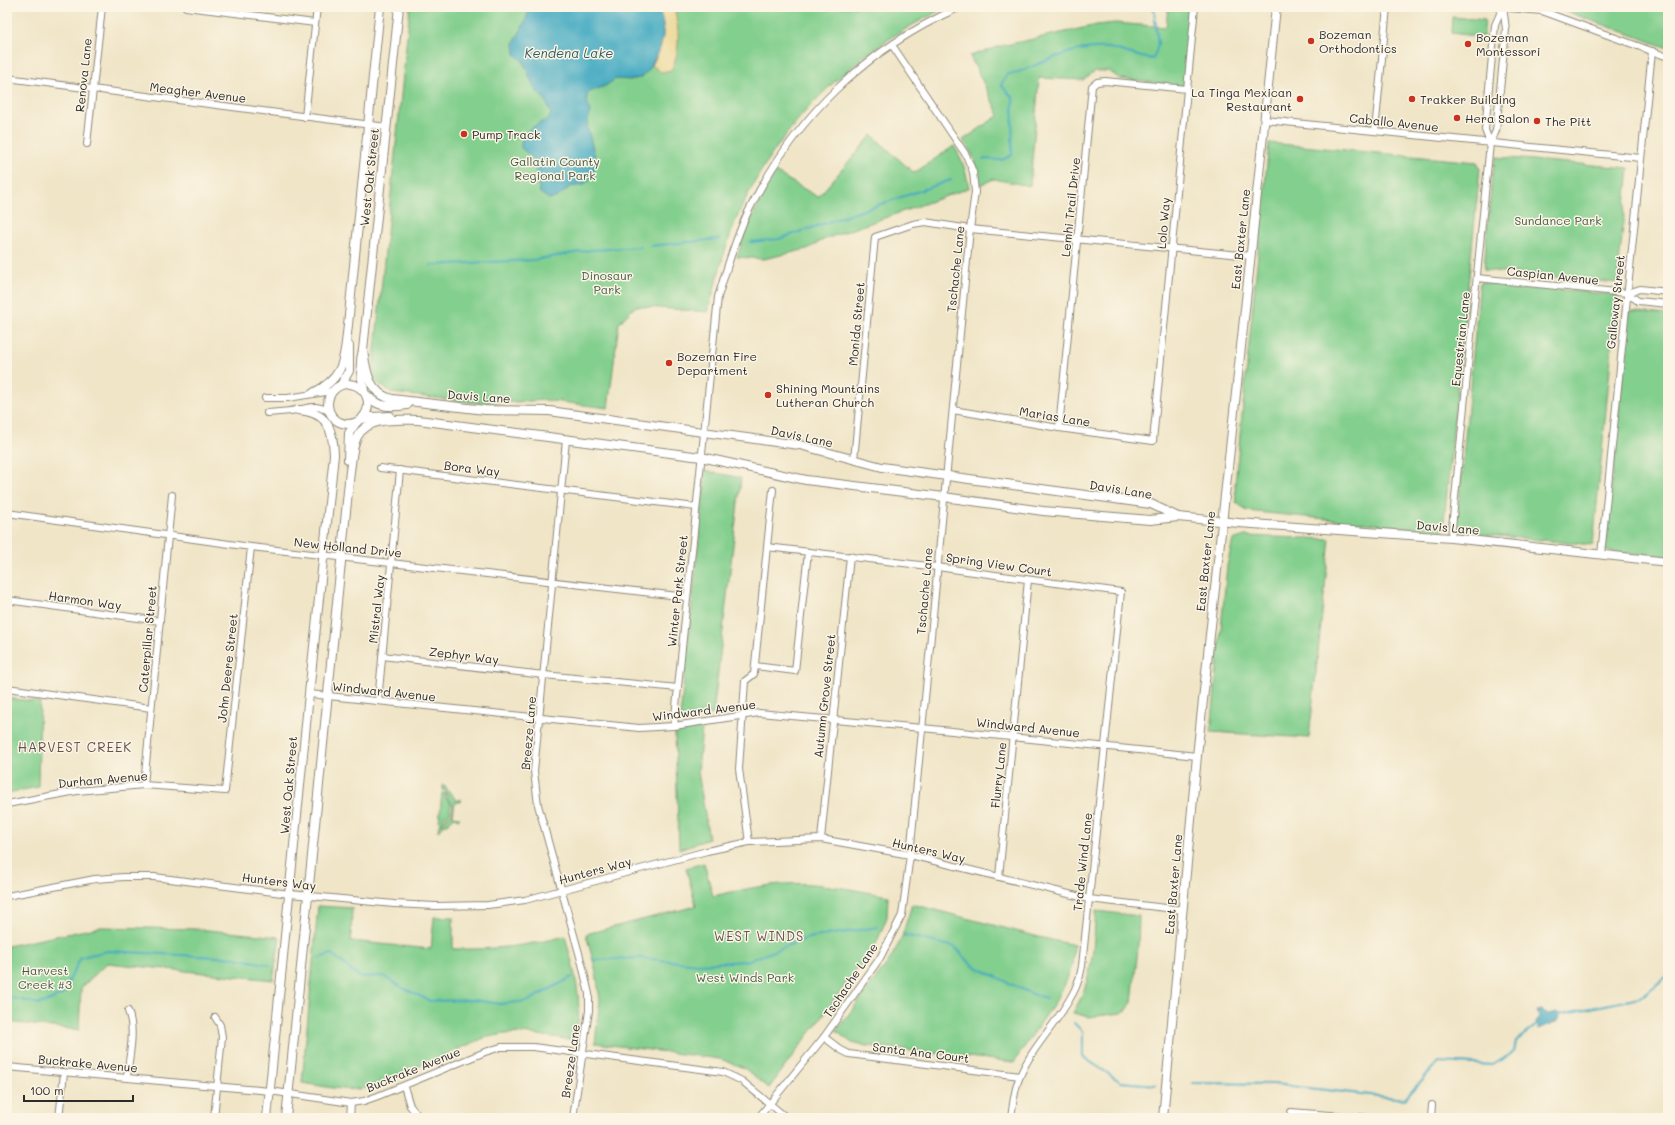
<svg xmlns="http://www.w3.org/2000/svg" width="1675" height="1125" font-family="Mali,sans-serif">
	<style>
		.green { fill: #83cf8e; stroke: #577d5c }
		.sand { fill: #eeda9e; stroke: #8c8264 }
		.water { fill: #41a9c1; stroke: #366a76 }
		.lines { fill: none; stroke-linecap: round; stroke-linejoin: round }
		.stream { stroke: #41a9c1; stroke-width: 2 }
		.street-casing { stroke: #8e8879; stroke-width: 8 }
		.secondary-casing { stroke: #8e8879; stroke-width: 10 }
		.street { stroke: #fff; stroke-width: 6 }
		.secondary { stroke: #fff; stroke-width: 8 }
		.poi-dot { fill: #c8321e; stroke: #fcf5e5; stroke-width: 1.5 }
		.labels { text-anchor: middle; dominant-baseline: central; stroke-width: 3; stroke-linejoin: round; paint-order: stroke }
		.poi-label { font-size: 12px; fill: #2b2b2b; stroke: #fcf5e5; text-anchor: start }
		.street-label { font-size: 12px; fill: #2b2b2b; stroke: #fcf5e5 }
		.park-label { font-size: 12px; fill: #455c49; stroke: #fcf5e5 }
		.water-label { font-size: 13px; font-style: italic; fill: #345d67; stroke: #fcf5e5 }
		.neighbourhood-label { font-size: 13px; letter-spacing: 1px; fill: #665351; stroke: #fcf5e5 }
	</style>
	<rect width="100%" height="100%" fill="#fcf5e5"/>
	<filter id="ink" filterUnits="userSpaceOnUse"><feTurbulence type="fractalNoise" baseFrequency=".025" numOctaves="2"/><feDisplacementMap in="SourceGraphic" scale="8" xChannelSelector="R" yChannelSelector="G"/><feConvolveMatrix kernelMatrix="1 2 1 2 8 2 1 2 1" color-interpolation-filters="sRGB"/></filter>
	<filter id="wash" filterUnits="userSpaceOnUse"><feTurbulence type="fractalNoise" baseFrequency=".012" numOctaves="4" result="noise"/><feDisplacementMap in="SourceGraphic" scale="16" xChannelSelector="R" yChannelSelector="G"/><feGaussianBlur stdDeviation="0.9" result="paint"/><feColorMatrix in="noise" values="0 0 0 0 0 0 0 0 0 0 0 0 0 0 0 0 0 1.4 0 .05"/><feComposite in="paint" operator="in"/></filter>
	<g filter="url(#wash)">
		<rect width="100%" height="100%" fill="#f0e5c7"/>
		<g class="green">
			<path d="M 410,7 L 948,7 C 854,49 773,128 734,225 C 723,253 716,283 708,312 L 636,306 L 619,323 L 608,408 L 545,400 L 487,404 L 392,393 L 372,379 Z"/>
			<polygon points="1168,7 1191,7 1185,86 1120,79 1109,71 1095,71 1083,80 1039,78 1030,186 994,179 979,185 973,156 963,140 999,115 970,56 997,47 1097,25 1115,23 1166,27"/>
			<polygon points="1554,7 1668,7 1668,48"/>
			<polygon points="1452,17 1485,20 1483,37 1451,33"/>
			<path d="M 872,135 L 914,173 L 954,146 C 963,160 966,172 969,188 L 825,239 L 807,249 L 764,259 L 737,257 L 746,228 L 775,172 L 818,197 Z"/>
			<polygon points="1269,143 1477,162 1480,169 1443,531 1247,511 1236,502 1235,485"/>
			<polygon points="1496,157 1629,168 1617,283 1484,270 1492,176"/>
			<polygon points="1480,282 1617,295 1593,545 1456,532"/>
			<polygon points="1629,311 1668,315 1668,558 1605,551"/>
			<polygon points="706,471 741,478 713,714 680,718"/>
			<polygon points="1245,536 1330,539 1309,738 1211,732 1227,566 1233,540"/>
			<polygon points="7,698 40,702 38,787 7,793"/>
			<polygon points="702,727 698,772 709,839 679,849 675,733"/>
			<polygon points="443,784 457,801 461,799 461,802 455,802 453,816 459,817 459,820 455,817 438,831 439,824 443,824 446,818 452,814 453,804 448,800 446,791 443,790"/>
			<polygon points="442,793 445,793 446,799 451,803 450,813 444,817 442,823 439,822"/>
			<path d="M 704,863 L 713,896 C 736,891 758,886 782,884 C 817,881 853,890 888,896 L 887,917 L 876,944 L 769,1088 L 744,1068 L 720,1059 L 595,1043 L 600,1000 L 596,972 L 586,934 L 696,906 L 686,868 Z"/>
			<polygon points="912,904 1039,937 1074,945 1072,965 1066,982 1057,999 1014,1062 860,1045 852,1043 836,1031 889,961 901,940"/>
			<path d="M 318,906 L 352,908 L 351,941 L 431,949 L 434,917 L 453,917 L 453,949 C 490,950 529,946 565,936 C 575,975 584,999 575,1040 L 522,1033 L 504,1034 L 484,1038 L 370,1087 C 348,1093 324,1086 302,1083 Z"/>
			<path d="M 1096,911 L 1139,916 L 1138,948 L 1132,1002 L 1127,1010 L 1121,1013 L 1089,1017 L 1073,1013 C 1093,979 1093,950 1096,911 Z"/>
			<polygon points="101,927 197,929 280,937 273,980 107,963 81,988 79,1030 7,1022 7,946"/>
		</g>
		<path class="sand" d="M 674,7 C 679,26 681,52 671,70 L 661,72 L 652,65 C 663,48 668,26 657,8 Z"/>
		<g class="water">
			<path d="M 530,7 L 656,7 L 661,15 L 663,23 L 663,36 L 660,48 L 650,68 L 645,74 L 639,78 L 631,80 L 616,79 L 605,86 L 590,92 L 587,95 L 587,100 L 590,112 L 587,126 L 595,156 L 594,171 L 592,177 L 584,185 L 570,187 L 556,198 L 549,199 L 540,193 L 533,158 L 521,148 C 520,131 535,125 549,119 L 551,114 L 545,99 L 537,92 L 532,83 L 523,61 L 515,54 L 514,43 L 525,22 Z"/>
			<polygon points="1542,1010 1548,1014 1557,1012 1560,1017 1558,1021 1539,1029 1536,1023 1539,1017 1537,1011"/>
		</g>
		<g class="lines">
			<g class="stream">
				<path d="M 983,159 L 1002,160 L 1012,155 L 1013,98 L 1001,85 L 1007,74 L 1016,73 C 1045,62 1075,45 1108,48 C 1123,50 1138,58 1153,59 L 1158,45 L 1154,10 L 1156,7"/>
				<polyline points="751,242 779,239 951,180"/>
				<polyline points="650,246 719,239"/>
				<polyline points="431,265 533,260 591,250 641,247"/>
				<polyline points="904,935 955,947 972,965 1032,994 1046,998"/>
				<polyline points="318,958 332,954 359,977 383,976 403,988 430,1001 474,1000 500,1004 528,1001 572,977"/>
				<polyline points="593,960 641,958 698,964 747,961 808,938 878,927"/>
				<polyline points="7,997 40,1004 62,995 81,957 108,951 236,958 270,965"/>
				<polyline points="1556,1015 1640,998 1666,977 1668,977"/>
				<polyline points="1074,1023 1083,1032 1083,1057 1121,1082 1156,1085"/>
				<polyline points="1193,1083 1273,1084 1405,1099 1438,1062 1493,1065 1514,1052 1516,1041 1538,1024"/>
			</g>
		</g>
	</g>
	<g filter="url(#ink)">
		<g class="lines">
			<defs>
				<g id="street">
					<polyline points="186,7 315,23"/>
					<polyline points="1497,7 1542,11 1668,57"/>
					<polyline points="7,78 387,127"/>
					<polyline points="305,117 317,7"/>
					<polyline points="1265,120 1641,158"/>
					<polyline points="1375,131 1387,7"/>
					<polyline points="1490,143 1485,130 1495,25 1502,9"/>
					<polyline points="87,144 102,7"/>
					<polyline points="1477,278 1627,293 1640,289 1668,292"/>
					<polyline points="1627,293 1638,301 1668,304"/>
					<polyline points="265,398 288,398 332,391"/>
					<polyline points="953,410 1059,428 1153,441 1195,7"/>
					<path d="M 267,413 C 277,412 286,412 296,410 C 310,408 314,404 329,411"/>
					<polyline points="1059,428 1092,86 1097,82 1105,81 1187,89"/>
					<polyline points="566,440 534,771 538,805 582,964 589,994 589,1011 573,1118"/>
					<polyline points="854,460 875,237 913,224 925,222 970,229 1251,256"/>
					<polyline points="380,468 696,507"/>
					<polyline points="7,513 251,547 687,597"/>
					<polyline points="1451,538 1490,143 1496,131 1506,29 1503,7"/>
					<polyline points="767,547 773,490"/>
					<polyline points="1601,555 1652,51"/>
					<polyline points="7,600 160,621"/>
					<polyline points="382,656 544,675 678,688"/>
					<polyline points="755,666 795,671 808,552"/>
					<polyline points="7,688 151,708"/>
					<polyline points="309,694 639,728 674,726 759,713 922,728 1197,756"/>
					<polyline points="378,701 400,470"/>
					<path d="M 674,726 L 718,297 C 727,268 735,239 748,212 C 795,117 864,50 960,7"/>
					<polyline points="144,785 172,495"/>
					<polyline points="7,804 77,791 144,785 225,791 251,547"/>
					<polyline points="821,839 850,556"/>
					<path d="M 749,842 L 739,769 L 745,681 L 754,674 L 767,547 L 937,567 L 1121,592 L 1082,966 C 1081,973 1079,980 1076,987 C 1062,1019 1034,1043 1020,1076 C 1014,1089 1013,1104 1011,1118"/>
					<polyline points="999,877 1028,580"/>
					<polyline points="7,896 95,879 124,877 154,877 290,894 394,904 435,906 488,905 525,900 707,851 749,842 821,839 910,855 1089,899 1183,910"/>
					<polyline points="824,1037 841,1050 849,1054 1020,1076"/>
					<polyline points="7,1067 270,1091 351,1103 364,1101 378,1096 485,1052 501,1047 533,1047 723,1072 742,1081 787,1118"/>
					<path d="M 127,1077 C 129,1056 136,1031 128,1011"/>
					<polyline points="404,1086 410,1106 420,1118"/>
					<polyline points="59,1118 64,1073"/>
					<polyline points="214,1118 222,1037 220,1025 215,1017"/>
					<polyline points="350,1118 351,1103"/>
					<polyline points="758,1118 824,1037 880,958 902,915 910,855 970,229 975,192 973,172 966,155 892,45"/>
					<polyline points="1290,1118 1291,1112 1369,1118"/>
					<polyline points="1431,1118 1432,1105"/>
				</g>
				<g id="secondary">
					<path d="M 363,350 C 366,370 368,393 392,399 L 485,410 L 549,411 L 776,442 L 800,445 L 882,467 L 1151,504 L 1178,517"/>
					<circle cx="348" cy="404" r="20"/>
					<polyline points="341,385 349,371 349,346"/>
					<path d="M 364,390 C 361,376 359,363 363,350 L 399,7"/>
					<path d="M 313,393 C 346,377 344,358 348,325 L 380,7"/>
					<path d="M 368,396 C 378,408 392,407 407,405"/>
					<polyline points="362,419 372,417 390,416"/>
					<polyline points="348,460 349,433 356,423"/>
					<path d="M 267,1118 L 309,694 L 334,455 C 333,428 327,412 298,410"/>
					<path d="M 286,1118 L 350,471 C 352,460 352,447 357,437 C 368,416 399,420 418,420 L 701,457 L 806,480 L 944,497 L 1043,511 L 1150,520 L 1178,517 L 1239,523 L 1451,538 L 1668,562"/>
					<polyline points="1163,1118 1197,756 1249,272 1276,7"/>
				</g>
			</defs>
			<use href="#street" class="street-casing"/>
			<use href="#secondary" class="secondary-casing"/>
			<use href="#street" class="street"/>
			<use href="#secondary" class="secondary"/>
		</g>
	</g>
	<g class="poi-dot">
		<circle cx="1311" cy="41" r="4"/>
		<circle cx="1468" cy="44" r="4"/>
		<circle cx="1300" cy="99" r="4"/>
		<circle cx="1412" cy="99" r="4"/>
		<circle cx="1457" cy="118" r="4"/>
		<circle cx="1537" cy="121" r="4"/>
		<circle cx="464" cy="134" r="4"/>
		<circle cx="669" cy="363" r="4"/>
		<circle cx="768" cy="395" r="4"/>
	</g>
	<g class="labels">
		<g class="poi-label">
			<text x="1319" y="34">Bozeman<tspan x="1319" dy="14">Orthodontics</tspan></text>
			<text x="1476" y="37">Bozeman<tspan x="1476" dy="14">Montessori</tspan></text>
			<text x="1292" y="92" text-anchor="end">La Tinga Mexican<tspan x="1292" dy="14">Restaurant</tspan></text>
			<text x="1420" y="99">Trakker Building</text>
			<text x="1465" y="118">Hera Salon</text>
			<text x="1545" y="121">The Pitt</text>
			<text x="472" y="134">Pump Track</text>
			<text x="677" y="356">Bozeman Fire<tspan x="677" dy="14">Department</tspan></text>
			<text x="776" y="388">Shining Mountains<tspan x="776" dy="14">Lutheran Church</tspan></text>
		</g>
		<g class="street-label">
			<text transform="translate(83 75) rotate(-84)">Renova Lane</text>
			<text transform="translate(198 92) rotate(7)">Meagher Avenue</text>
			<text transform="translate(1394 122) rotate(6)">Caballo Avenue</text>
			<text transform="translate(369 177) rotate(-84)">West Oak Street</text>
			<text transform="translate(1070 207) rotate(-84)">Lemhi Trail Drive</text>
			<text transform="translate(1163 223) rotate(-85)">Lolo Way</text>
			<text transform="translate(1240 239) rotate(-84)">East Baxter Lane</text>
			<text transform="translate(955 269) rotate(-84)">Tschache Lane</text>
			<text transform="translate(1553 275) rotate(6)">Caspian Avenue</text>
			<text transform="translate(1615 302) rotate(-84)">Galloway Street</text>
			<text transform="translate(856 324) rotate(-85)">Monida Street</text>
			<text transform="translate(1460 339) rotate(-84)">Equestrian Lane</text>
			<text transform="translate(479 396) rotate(4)">Davis Lane</text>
			<text transform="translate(1055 416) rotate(9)">Marias Lane</text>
			<text transform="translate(802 436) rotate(12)">Davis Lane</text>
			<text transform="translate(472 468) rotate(7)">Bora Way</text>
			<text transform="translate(1121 489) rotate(9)">Davis Lane</text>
			<text transform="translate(1448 527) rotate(5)">Davis Lane</text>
			<text transform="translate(348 547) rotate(6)">New Holland Drive</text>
			<text transform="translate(1205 561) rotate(-84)">East Baxter Lane</text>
			<text transform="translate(999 564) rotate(8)">Spring View Court</text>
			<text transform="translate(677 591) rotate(-84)">Winter Park Street</text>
			<text transform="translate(924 591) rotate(-85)">Tschache Lane</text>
			<text transform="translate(85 600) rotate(8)">Harmon Way</text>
			<text transform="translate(376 609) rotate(-84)">Mistral Way</text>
			<text transform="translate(147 639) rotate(-85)">Caterpillar Street</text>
			<text transform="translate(464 655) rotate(7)">Zephyr Way</text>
			<text transform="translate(227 668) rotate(-84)">John Deere Street</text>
			<text transform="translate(384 691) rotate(6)">Windward Avenue</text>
			<text transform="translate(824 696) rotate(-84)">Autumn Grove Street</text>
			<text transform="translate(704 710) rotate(-7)">Windward Avenue</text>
			<text transform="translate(1028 727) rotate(6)">Windward Avenue</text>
			<text transform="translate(528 733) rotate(-85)">Breeze Lane</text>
			<text transform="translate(998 775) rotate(-84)">Flurry Lane</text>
			<text transform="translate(103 779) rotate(-5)">Durham Avenue</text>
			<text transform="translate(288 785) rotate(-85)">West Oak Street</text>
			<text transform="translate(929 850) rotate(13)">Hunters Way</text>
			<text transform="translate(1082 862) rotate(-84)">Trade Wind Lane</text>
			<text transform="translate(595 870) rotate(-15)">Hunters Way</text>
			<text transform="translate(279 881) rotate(7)">Hunters Way</text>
			<text transform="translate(1173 884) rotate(-85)">East Baxter Lane</text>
			<text transform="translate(850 980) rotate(-56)">Tschache Lane</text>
			<text transform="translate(921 1052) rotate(7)">Santa Ana Court</text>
			<text transform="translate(570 1061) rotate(-82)">Breeze Lane</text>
			<text transform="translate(88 1063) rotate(5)">Buckrake Avenue</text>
			<text transform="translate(413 1069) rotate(-22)">Buckrake Avenue</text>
		</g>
		<g class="park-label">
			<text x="555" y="161">Gallatin County<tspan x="555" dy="14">Regional Park</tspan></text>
			<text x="1558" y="220">Sundance Park</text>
			<text x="607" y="275">Dinosaur<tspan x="607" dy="14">Park</tspan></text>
			<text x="45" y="970">Harvest<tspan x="45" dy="14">Creek #3</tspan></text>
			<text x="745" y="977">West Winds Park</text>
		</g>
		<g class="water-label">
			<text x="569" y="52">Kendena Lake</text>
		</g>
		<g class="neighbourhood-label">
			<text x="75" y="746">HARVEST CREEK</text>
			<text x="759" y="935">WEST WINDS</text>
		</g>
	</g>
	<rect width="1675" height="1125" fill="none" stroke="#fcf5e5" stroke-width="24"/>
	<path d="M24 1095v6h109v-6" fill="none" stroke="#2b2b2b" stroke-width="2"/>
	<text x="30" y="1095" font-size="12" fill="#2b2b2b" stroke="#fcf5e5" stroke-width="3" paint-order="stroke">100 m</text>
</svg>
